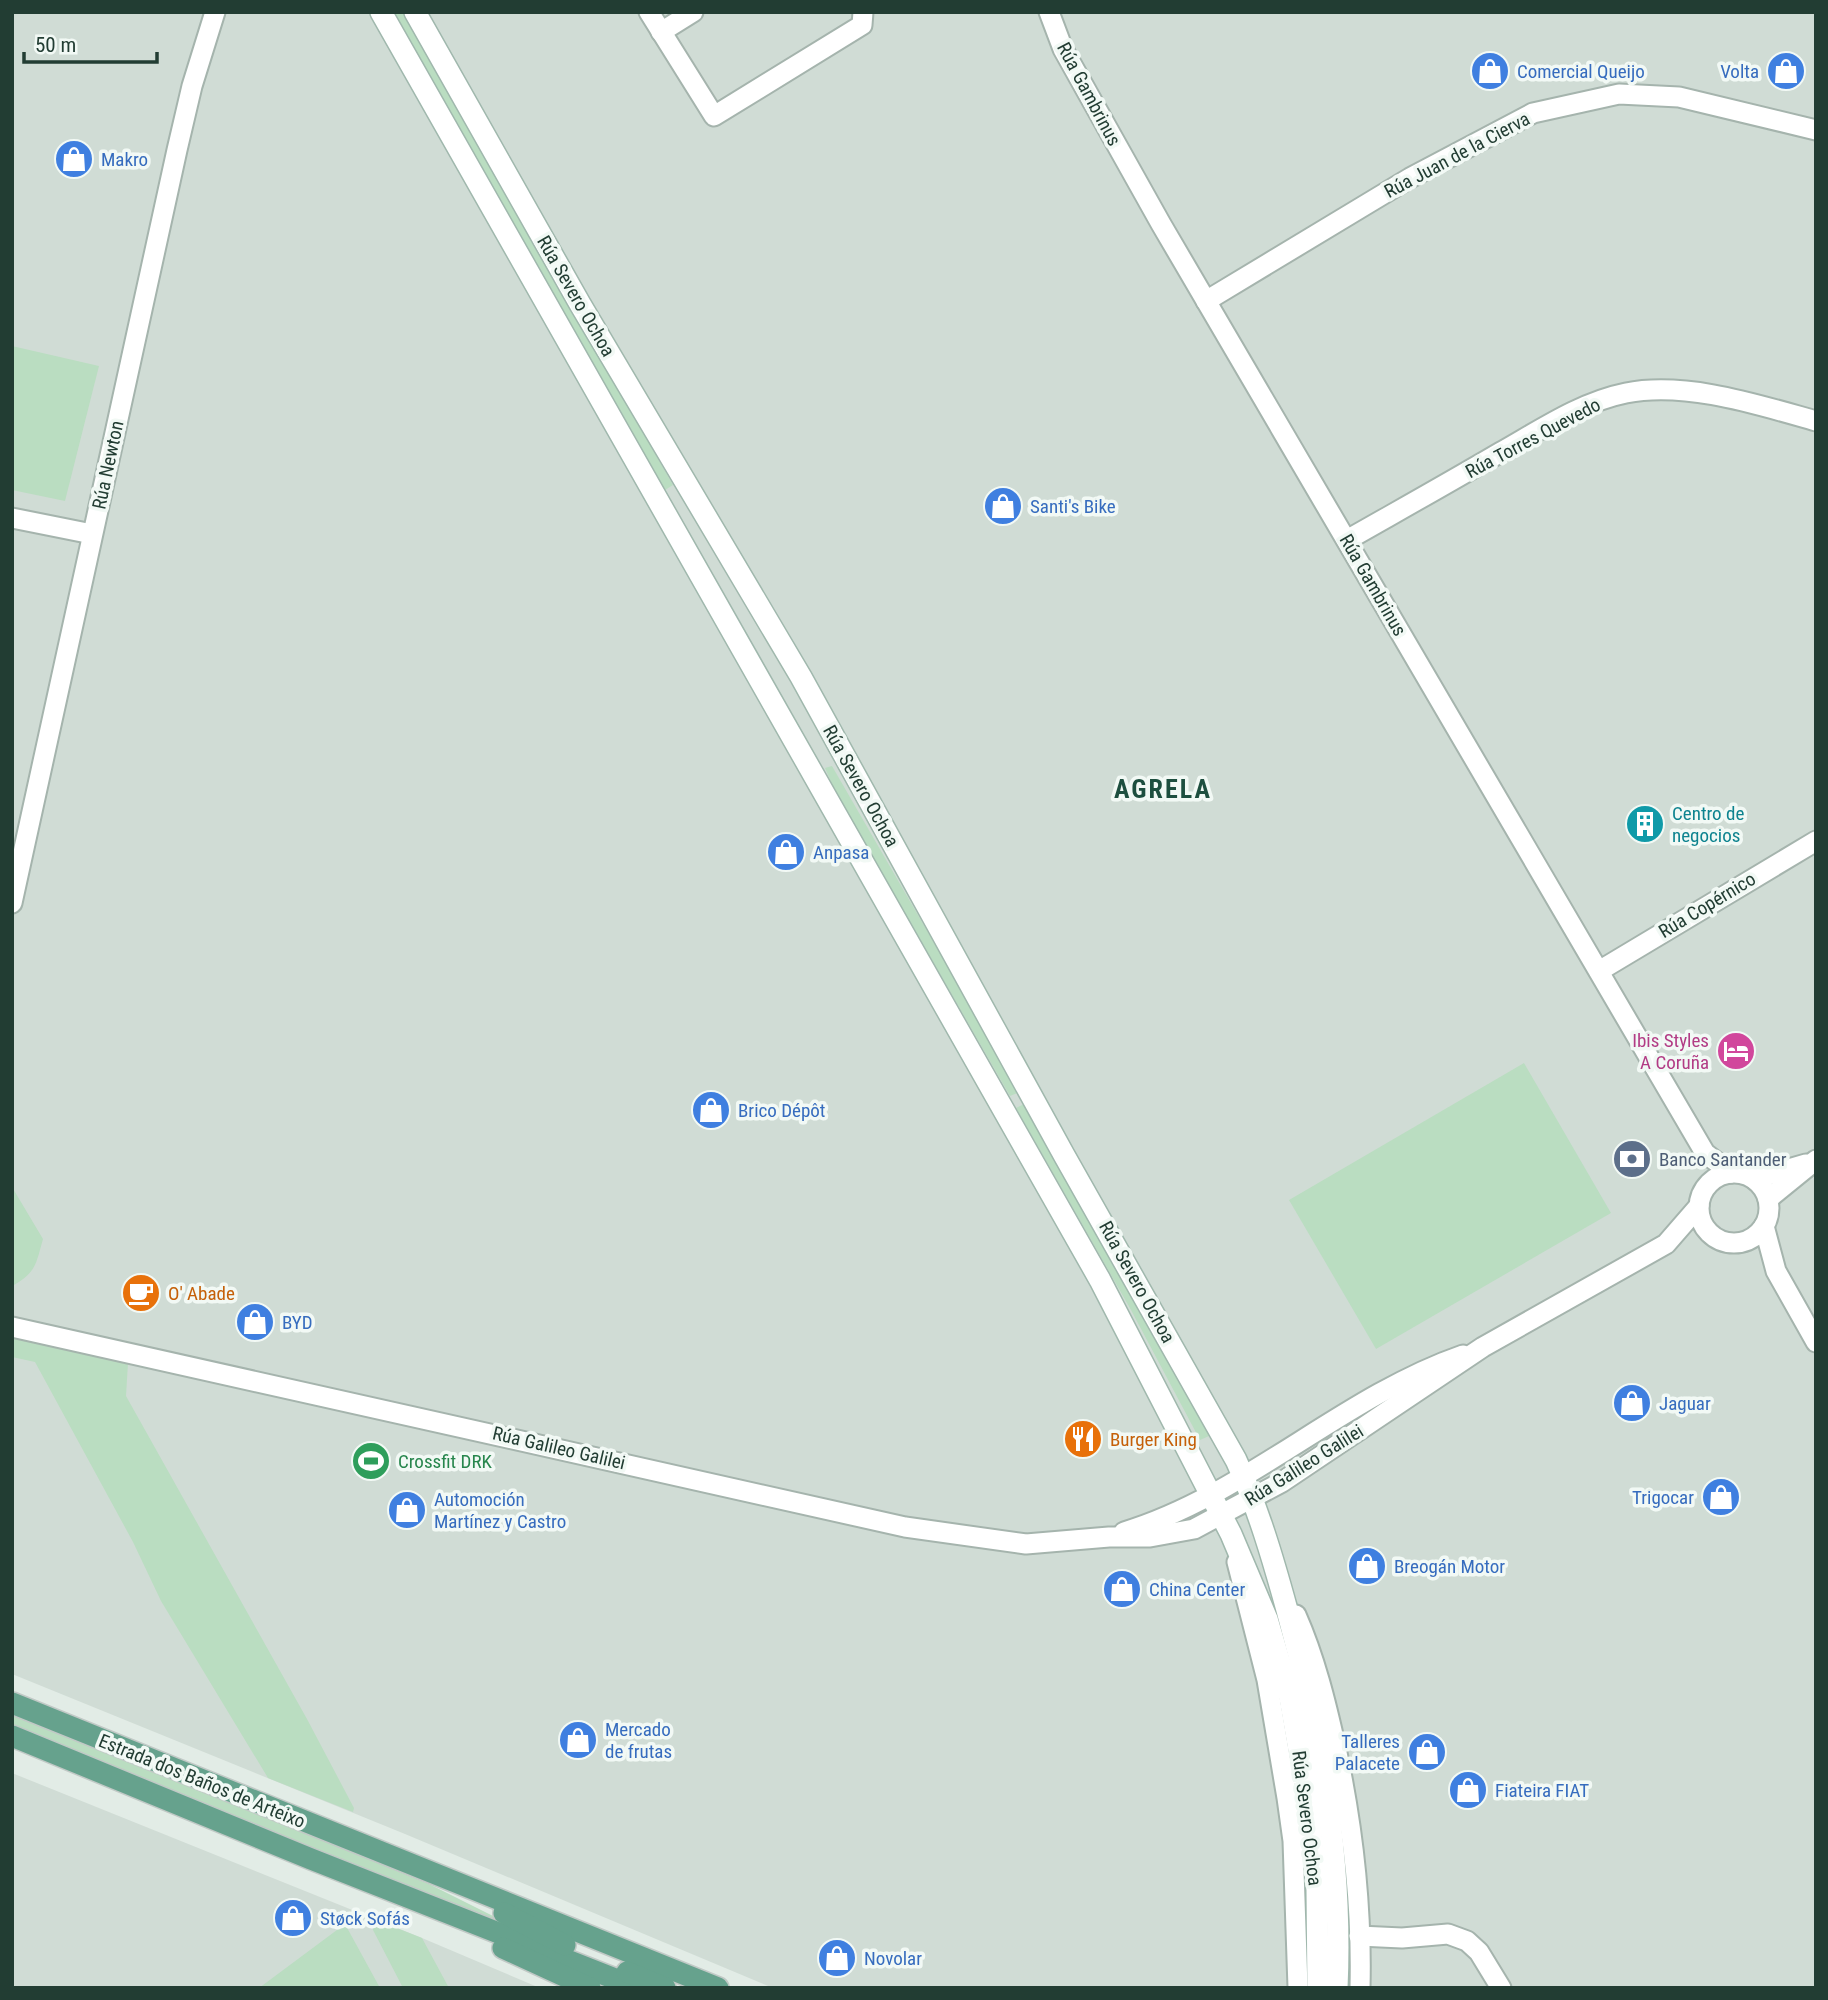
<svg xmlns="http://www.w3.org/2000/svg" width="1828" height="2000" font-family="'Roboto Condensed',sans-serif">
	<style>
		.built { fill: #d0dcd5 }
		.green { fill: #baddc1 }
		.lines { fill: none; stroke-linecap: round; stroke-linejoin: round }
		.street-casing { stroke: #a5b4ad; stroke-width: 23 }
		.secondary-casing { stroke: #a0b8ad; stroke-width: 24 }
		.primary-casing { stroke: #c1c9c6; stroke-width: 24 }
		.street { stroke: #fff; stroke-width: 19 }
		.secondary { stroke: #fff; stroke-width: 21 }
		.primary { stroke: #66a28d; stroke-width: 21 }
		.labels { text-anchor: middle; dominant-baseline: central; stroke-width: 7; stroke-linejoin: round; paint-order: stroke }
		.shop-label { font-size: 19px; fill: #366cbe; stroke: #f2f9f5; text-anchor: start }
		.street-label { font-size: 19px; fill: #223d33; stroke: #f2f9f5 }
		.culture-label { font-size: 19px; fill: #0d838f; stroke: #f2f9f5; text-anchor: start }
		.hotel-label { font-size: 19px; fill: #b23c85; stroke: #f2f9f5; text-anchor: end }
		.service-label { font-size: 19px; fill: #4e5e75; stroke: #f2f9f5; text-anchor: start }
		.food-label { font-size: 19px; fill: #c56008; stroke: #f2f9f5; text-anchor: start }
		.leisure-label { font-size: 19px; fill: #27864d; stroke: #f2f9f5; text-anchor: start }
		.district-label { font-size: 26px; font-weight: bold; letter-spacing: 2px; fill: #1d4f3f; stroke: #f2f9f5 }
	</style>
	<rect width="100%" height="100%" fill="#e2ece6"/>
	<g class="built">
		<polygon points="12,12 1816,12 1816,1987 773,1988 405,1834 12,1674"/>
		<polygon points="12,1773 422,1938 540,1988 12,1988"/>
	</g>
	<g class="green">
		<polygon points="392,12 404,12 673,485 665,490"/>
		<polygon points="12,346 99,366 65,501 12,490"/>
		<polygon points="832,766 1020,1092 1010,1096 835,791 825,768"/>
		<polygon points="1524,1063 1611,1213 1376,1349 1289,1200"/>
		<polygon points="1026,1103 1177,1370 1209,1436 1200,1440 1131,1310 1016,1108"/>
		<path d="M 12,1187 L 43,1239 C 36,1264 36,1273 12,1286 Z"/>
		<polygon points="12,1337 128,1363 126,1396 307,1719 354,1808 353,1812 268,1778 161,1601 133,1542 35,1362 12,1357"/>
		<polygon points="12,1713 429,1884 501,1920 503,1924 386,1880 12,1725"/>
		<polygon points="374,1919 422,1938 449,1988 403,1988 373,1930"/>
		<polygon points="345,1924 380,1988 259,1988"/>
	</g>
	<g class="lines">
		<defs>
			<g id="street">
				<polyline points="649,12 714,116 862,25 863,12"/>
				<polyline points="1049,12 1063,49 1161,224 1705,1153 1731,1173"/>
				<polyline points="661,32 693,12"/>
				<polyline points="1206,301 1410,178 1533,113 1619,94 1679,97 1816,130"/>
				<polyline points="12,518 92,534"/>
				<path d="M 1347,540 C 1398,511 1450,482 1501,452 C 1540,430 1581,402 1626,393 C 1686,381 1759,405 1816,421"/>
				<polyline points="12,903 177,150 192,86 215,12"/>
				<polyline points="1599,971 1816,841"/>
				<circle cx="1734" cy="1208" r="35"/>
				<polyline points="1754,1179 1806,1164"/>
				<polyline points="1768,1199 1816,1160"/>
				<polyline points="1764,1226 1776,1271 1816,1342"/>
				<polyline points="12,1327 905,1527 1026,1544 1109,1537 1150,1537 1194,1529 1282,1482 1483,1347 1666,1244 1699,1206"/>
				<path d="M 1124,1532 C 1246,1495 1342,1397 1463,1355"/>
				<polyline points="1237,1562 1267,1680 1287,1798 1293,1841 1298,1988"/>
				<path d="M 1296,1615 C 1315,1658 1326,1703 1336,1748 C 1353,1827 1362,1908 1360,1988"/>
				<polyline points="1359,1936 1402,1938 1448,1934 1467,1941 1479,1952 1501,1988"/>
			</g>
			<g id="secondary">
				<polyline points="381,12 1100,1280 1231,1534 1267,1619 1290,1698 1307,1796 1317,1890 1318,1988"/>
				<path d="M 415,12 L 580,304 L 801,677 L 1064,1155 L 1236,1460 C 1258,1508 1273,1559 1287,1610 C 1321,1733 1343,1860 1337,1988"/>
			</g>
			<g id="primary">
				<polyline points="12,1703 718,1988"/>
				<polyline points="12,1736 311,1859 638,1988"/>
				<polyline points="504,1913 565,1945"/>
				<polyline points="503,1948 590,1988"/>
				<polyline points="627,1972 665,1988"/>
			</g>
		</defs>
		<use href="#street" class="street-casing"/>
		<use href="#secondary" class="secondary-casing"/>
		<use href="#primary" class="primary-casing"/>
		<use href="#street" class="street"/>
		<use href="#secondary" class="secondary"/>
		<use href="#primary" class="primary"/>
	</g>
	<defs>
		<symbol id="shop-disc" viewBox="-11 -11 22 22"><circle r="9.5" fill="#3f7fe0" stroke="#f2f9f5"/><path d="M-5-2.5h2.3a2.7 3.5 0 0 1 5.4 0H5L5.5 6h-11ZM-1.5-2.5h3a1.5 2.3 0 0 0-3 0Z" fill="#fff"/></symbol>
		<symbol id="building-disc" viewBox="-11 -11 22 22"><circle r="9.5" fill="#0f9aa8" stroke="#f2f9f5"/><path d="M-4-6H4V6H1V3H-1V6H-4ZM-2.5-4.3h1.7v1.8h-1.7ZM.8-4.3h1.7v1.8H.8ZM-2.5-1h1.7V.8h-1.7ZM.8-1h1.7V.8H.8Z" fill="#fff"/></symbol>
		<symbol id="hotel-disc" viewBox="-11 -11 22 22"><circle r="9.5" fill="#d1479c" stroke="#f2f9f5"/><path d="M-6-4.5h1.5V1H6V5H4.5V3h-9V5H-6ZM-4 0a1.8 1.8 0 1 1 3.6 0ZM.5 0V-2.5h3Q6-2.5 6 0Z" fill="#fff"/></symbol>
		<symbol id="bank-disc" viewBox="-11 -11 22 22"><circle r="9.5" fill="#5c6f8a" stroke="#f2f9f5"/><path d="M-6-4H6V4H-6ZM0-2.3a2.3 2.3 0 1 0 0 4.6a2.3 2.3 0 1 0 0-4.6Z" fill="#fff"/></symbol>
		<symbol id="cafe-disc" viewBox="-11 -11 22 22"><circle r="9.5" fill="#e8710a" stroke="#f2f9f5"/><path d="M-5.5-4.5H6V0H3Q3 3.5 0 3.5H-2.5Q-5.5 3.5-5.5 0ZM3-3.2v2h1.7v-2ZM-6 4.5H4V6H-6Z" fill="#fff"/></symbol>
		<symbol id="restaurant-disc" viewBox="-11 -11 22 22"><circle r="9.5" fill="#e8710a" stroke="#f2f9f5"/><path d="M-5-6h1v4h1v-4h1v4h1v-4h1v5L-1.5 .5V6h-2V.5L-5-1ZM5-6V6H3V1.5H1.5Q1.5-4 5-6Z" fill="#fff"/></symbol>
		<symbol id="stadium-disc" viewBox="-11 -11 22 22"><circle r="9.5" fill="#2e9e5b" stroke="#f2f9f5"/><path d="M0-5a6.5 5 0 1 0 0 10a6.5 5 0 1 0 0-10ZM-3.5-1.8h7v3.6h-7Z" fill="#fff"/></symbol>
	</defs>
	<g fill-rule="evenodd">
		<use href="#shop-disc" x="1468" y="49" width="44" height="44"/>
		<use href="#shop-disc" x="1764" y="49" width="44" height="44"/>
		<use href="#shop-disc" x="52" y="137" width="44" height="44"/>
		<use href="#shop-disc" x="981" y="484" width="44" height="44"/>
		<use href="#building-disc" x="1623" y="802" width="44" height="44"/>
		<use href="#shop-disc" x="764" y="830" width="44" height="44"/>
		<use href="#hotel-disc" x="1714" y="1029" width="44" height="44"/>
		<use href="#shop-disc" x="689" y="1088" width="44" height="44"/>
		<use href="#bank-disc" x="1610" y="1137" width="44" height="44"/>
		<use href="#cafe-disc" x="119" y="1271" width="44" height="44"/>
		<use href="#shop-disc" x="233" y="1300" width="44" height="44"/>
		<use href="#shop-disc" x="1610" y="1381" width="44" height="44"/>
		<use href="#restaurant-disc" x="1061" y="1417" width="44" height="44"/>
		<use href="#stadium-disc" x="349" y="1439" width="44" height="44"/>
		<use href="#shop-disc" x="1699" y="1475" width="44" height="44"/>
		<use href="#shop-disc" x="385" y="1488" width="44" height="44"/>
		<use href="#shop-disc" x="1345" y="1544" width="44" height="44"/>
		<use href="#shop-disc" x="1100" y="1567" width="44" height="44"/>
		<use href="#shop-disc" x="556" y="1718" width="44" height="44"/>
		<use href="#shop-disc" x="1405" y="1730" width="44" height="44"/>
		<use href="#shop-disc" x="1446" y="1768" width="44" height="44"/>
		<use href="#shop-disc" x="271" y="1896" width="44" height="44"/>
		<use href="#shop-disc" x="815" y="1936" width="44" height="44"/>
	</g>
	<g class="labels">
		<g class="shop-label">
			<text x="1517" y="71">Comercial Queijo</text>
			<text x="1759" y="71" text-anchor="end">Volta</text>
			<text x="101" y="159">Makro</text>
			<text x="1030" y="506">Santi's Bike</text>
			<text x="813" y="852">Anpasa</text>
			<text x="738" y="1110">Brico Dépôt</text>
			<text x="282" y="1322">BYD</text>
			<text x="1659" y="1403">Jaguar</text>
			<text x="1694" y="1497" text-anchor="end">Trigocar</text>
			<text x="434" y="1499">Automoción<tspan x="434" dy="22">Martínez y Castro</tspan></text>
			<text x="1394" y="1566">Breogán Motor</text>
			<text x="1149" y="1589">China Center</text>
			<text x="605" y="1729">Mercado<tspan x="605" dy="22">de frutas</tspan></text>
			<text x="1400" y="1741" text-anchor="end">Talleres<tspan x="1400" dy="22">Palacete</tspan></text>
			<text x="1495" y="1790">Fiateira FIAT</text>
			<text x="320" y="1918">Støck Sofás</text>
			<text x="864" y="1958">Novolar</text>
		</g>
		<g class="street-label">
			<text transform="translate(1089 94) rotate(62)">Rúa Gambrinus</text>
			<text transform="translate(1457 155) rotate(-28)">Rúa Juan de la Cierva</text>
			<text transform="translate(576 296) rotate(60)">Rúa Severo Ochoa</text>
			<text transform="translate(1533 438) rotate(-28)">Rúa Torres Quevedo</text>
			<text transform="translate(108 465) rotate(-78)">Rúa Newton</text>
			<text transform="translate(1373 585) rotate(60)">Rúa Gambrinus</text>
			<text transform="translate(861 786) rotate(61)">Rúa Severo Ochoa</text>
			<text transform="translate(1707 905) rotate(-31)">Rúa Copérnico</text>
			<text transform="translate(1137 1282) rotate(61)">Rúa Severo Ochoa</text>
			<text transform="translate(559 1448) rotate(13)">Rúa Galileo Galilei</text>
			<text transform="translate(1304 1465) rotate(-32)">Rúa Galileo Galilei</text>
			<text transform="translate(202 1781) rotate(22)">Estrada dos Baños de Arteixo</text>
			<text transform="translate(1307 1818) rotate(83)">Rúa Severo Ochoa</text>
		</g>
		<g class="culture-label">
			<text x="1672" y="813">Centro de<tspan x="1672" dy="22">negocios</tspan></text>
		</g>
		<g class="hotel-label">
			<text x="1709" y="1040">Ibis Styles<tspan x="1709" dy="22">A Coruña</tspan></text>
		</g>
		<g class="service-label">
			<text x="1659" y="1159">Banco Santander</text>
		</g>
		<g class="food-label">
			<text x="168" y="1293">O' Abade</text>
			<text x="1110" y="1439">Burger King</text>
		</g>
		<g class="leisure-label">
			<text x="398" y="1461">Crossfit DRK</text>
		</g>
		<g class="district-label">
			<text x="1163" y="789">AGRELA</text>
		</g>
	</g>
	<rect width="1828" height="2000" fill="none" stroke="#223d33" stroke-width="28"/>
	<path d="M24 52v10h133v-10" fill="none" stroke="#223d33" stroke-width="3.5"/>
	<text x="35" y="52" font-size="21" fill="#223d33" stroke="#f2f9f5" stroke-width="5" paint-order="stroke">50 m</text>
</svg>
